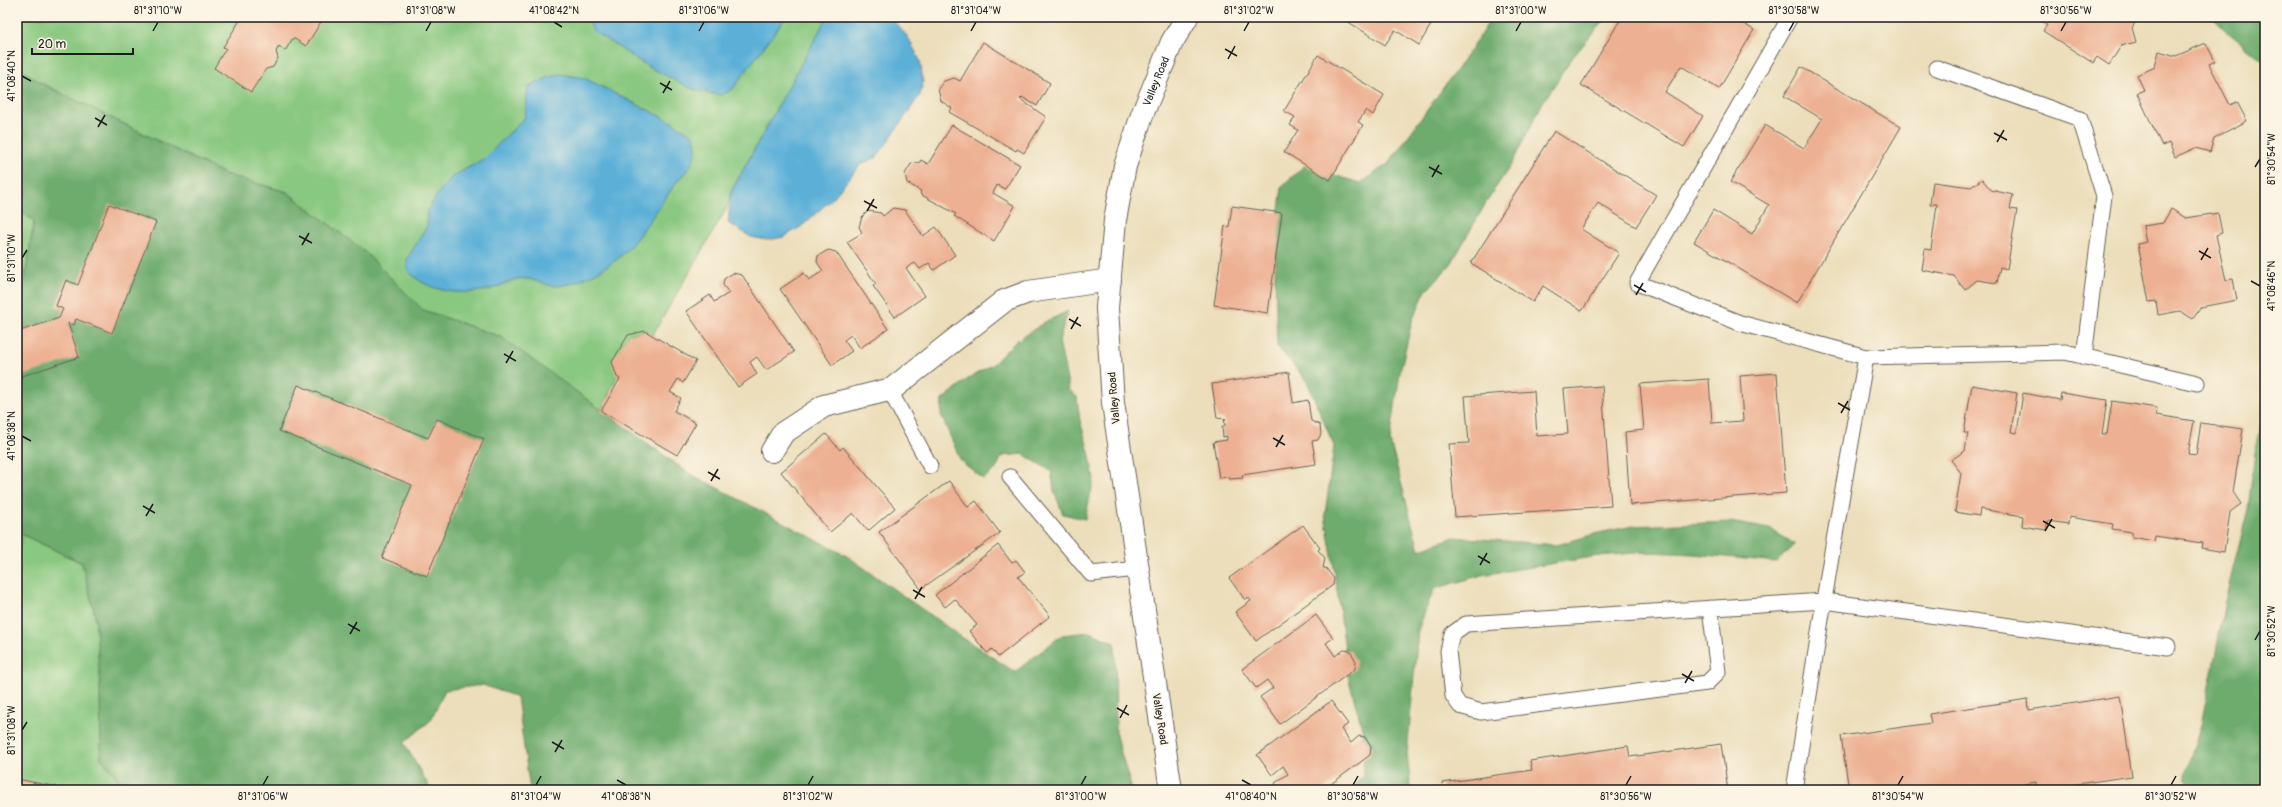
<svg xmlns="http://www.w3.org/2000/svg" width="2282" height="807" font-family="Pangolin,sans-serif">
	<style>
		.green { fill: #89c880; stroke: #52724e }
		.forest { fill: #6eac6e; stroke: #456445 }
		.water { fill: #5cb0d8; stroke: #3c667a }
		.building { fill: #edb092 }
		.lines { fill: none; stroke-linecap: round; stroke-linejoin: round }
		.service-casing { stroke: #656054; stroke-width: 17 }
		.minor-casing { stroke: #656054; stroke-width: 24 }
		.service { stroke: #fff; stroke-width: 15 }
		.minor { stroke: #fff; stroke-width: 22 }
		.ticks { fill: none; stroke: #1c1c1c; stroke-width: 1.5 }
		.labels { text-anchor: middle; dominant-baseline: central; stroke-width: 3; stroke-linejoin: round; paint-order: stroke }
		.street-label { font-size: 11px; fill: #1c1c1c; stroke: #fcf5e5 }
		.neatline { fill: none; stroke: #1c1c1c; stroke-width: 1.5 }
		.ticks-label { font-size: 10px; text-anchor: middle; fill: #1c1c1c }
	</style>
	<rect width="100%" height="100%" fill="#fcf5e5"/>
	<filter id="ink" filterUnits="userSpaceOnUse"><feTurbulence type="fractalNoise" baseFrequency=".025" numOctaves="2"/><feDisplacementMap in="SourceGraphic" scale="8" xChannelSelector="R" yChannelSelector="G"/><feConvolveMatrix kernelMatrix="1 2 1 2 8 2 1 2 1" color-interpolation-filters="sRGB"/></filter>
	<filter id="wash" filterUnits="userSpaceOnUse"><feTurbulence type="fractalNoise" baseFrequency=".012" numOctaves="4" result="noise"/><feDisplacementMap in="SourceGraphic" scale="16" xChannelSelector="R" yChannelSelector="G"/><feGaussianBlur stdDeviation="0.9" result="paint"/><feColorMatrix in="noise" values="0 0 0 0 0 0 0 0 0 0 0 0 0 0 0 0 0 1.4 0 .05"/><feComposite in="paint" operator="in"/></filter>
	<g filter="url(#wash)">
		<rect width="100%" height="100%" fill="#ecdebb"/>
		<g class="green">
			<polygon points="17,17 827,17 731,192 727,208 652,336 645,331 628,335 617,377 601,411 501,337 423,310 365,252 287,192 227,175 41,83 17,67"/>
			<polygon points="17,207 34,222 25,278 17,294"/>
			<polygon points="17,532 82,563 95,615 100,680 101,758 127,790 17,790 17,555 22,538 17,536"/>
		</g>
		<g class="forest">
			<polygon points="1492,17 1607,17 1572,58 1542,104 1511,165 1490,196 1451,264 1425,292 1412,321 1400,372 1390,441 1419,550 1454,537 1557,545 1598,533 1633,526 1730,522 1770,529 1795,544 1776,562 1695,554 1647,552 1599,556 1482,575 1434,589 1418,630 1407,754 1411,790 1349,790 1364,775 1362,728 1349,680 1335,574 1325,515 1334,446 1307,381 1277,346 1275,277 1277,225 1282,186 1304,166 1360,183 1388,164 1472,48"/>
			<polygon points="2209,17 2265,17 2265,62"/>
			<polygon points="17,67 41,83 227,175 287,192 365,252 423,310 501,337 687,472 847,556 960,636 1015,672 1062,635 1090,632 1115,643 1116,736 1132,790 530,790 517,697 483,685 445,690 431,720 404,743 431,790 303,790 305,787 263,790 127,790 101,758 100,680 95,615 82,563 17,532 17,294 25,278 34,222 17,207"/>
			<polygon points="1068,311 1059,341 1069,390 1077,397 1080,421 1090,455 1094,479 1085,519 1063,514 1054,491 1051,471 1023,454 1002,456 996,469 983,479 961,461 941,415 942,400 969,378 993,364 1015,342 1045,322"/>
			<polygon points="2265,407 2265,790 2188,790 2185,775 2201,724 2214,663 2225,601 2248,509 2255,453"/>
		</g>
		<g class="water">
			<polygon points="588,17 786,17 732,90 722,95 706,93 690,88 649,67 593,31"/>
			<polygon points="827,17 890,17 908,37 920,61 923,82 920,95 877,157 861,164 832,199 802,226 784,237 767,240 751,237 728,223 731,192"/>
			<path d="M 560,74 L 584,78 L 670,121 L 693,135 C 701,152 691,168 679,179 C 661,203 645,230 625,252 C 612,266 577,285 558,286 C 544,287 533,276 517,279 C 508,281 500,287 491,289 C 463,296 428,293 407,270 L 407,259 L 427,226 L 427,211 L 437,195 L 452,177 L 485,158 L 525,117 L 528,87 L 539,81 Z"/>
		</g>
		<g id="blocks">
			<g class="building">
				<polygon points="242,17 324,17 306,46 293,38 285,51 279,46 276,52 278,58 273,67 266,69 251,92 214,68 226,48 223,47"/>
				<polygon points="1350,17 1433,17 1435,18 1419,45 1395,30 1385,45 1347,21"/>
				<polygon points="1622,17 1732,17 1754,30 1719,89 1681,66 1665,92 1703,116 1684,147 1581,85"/>
				<polygon points="2035,17 2138,17 2132,28 2136,42 2121,46 2109,65 2097,57 2093,63 2043,31 2047,25"/>
				<polygon points="983,42 1050,83 1037,106 1022,97 1020,99 1046,117 1024,153 1017,149 1016,151 949,112 952,108 941,101 938,89 944,81 954,78 960,81"/>
				<polygon points="2206,43 2215,61 2209,64 2230,105 2237,102 2247,121 2214,138 2210,152 2195,148 2175,157 2169,143 2162,146 2137,93 2144,90 2137,75 2155,67 2159,51 2176,56"/>
				<polygon points="1318,55 1384,95 1373,115 1366,110 1358,122 1363,125 1330,180 1284,152 1298,130 1290,125 1295,117 1284,111"/>
				<polygon points="1801,67 1901,127 1797,303 1694,242 1713,210 1752,234 1769,205 1730,182 1765,125 1804,148 1822,119 1784,96"/>
				<polygon points="952,125 1020,165 1005,189 997,185 993,193 1015,206 994,241 954,216 956,214 920,194 921,191 907,183 905,174 911,164 920,162 921,160 928,164"/>
				<polygon points="1554,131 1656,195 1636,227 1598,203 1581,229 1619,253 1582,311 1543,286 1533,302 1471,263"/>
				<polygon points="1982,179 1991,190 2013,195 2010,209 2017,210 2007,269 2000,267 1997,283 1977,280 1965,290 1954,276 1922,270 1925,249 1931,250 1937,204 1930,204 1933,182 1971,187"/>
				<polygon points="109,204 156,222 112,333 76,319 74,325 68,323 79,357 19,377 17,332 59,318 63,309 56,306 66,280 78,285"/>
				<polygon points="1232,206 1282,213 1268,313 1214,305 1225,226 1229,227"/>
				<polygon points="893,208 905,210 923,236 936,227 955,255 934,270 929,263 920,269 915,263 906,268 925,296 895,317 873,286 876,284 847,242 862,233 859,227 862,217 868,211 881,213 883,216"/>
				<polygon points="2171,209 2186,218 2218,213 2222,233 2216,235 2226,280 2233,279 2237,300 2201,307 2193,319 2180,311 2158,315 2156,301 2149,302 2138,244 2146,242 2143,226 2163,223"/>
				<polygon points="828,250 836,252 888,329 860,348 851,335 844,340 852,351 832,365 780,289 804,273 809,280 823,271 817,262 818,256"/>
				<polygon points="733,273 742,275 794,352 766,370 757,357 750,362 757,374 738,387 686,311 710,295 714,302 729,293 723,285 724,279"/>
				<polygon points="645,331 696,361 683,383 678,379 670,392 681,398 674,411 696,423 677,455 601,411 620,379 617,377 612,362 628,335"/>
				<polygon points="1289,372 1293,403 1308,400 1311,421 1320,425 1321,434 1318,440 1312,441 1316,464 1242,475 1243,478 1229,479 1229,477 1219,478 1213,442 1227,440 1227,436 1223,437 1222,427 1225,425 1224,419 1226,419 1217,418 1212,384"/>
				<polygon points="1777,373 1786,493 1630,505 1625,432 1644,430 1640,384 1709,379 1712,423 1743,421 1740,376"/>
				<polygon points="298,385 428,438 437,419 484,439 427,576 382,558 412,485 279,431"/>
				<polygon points="1972,385 2017,393 2011,432 2017,433 2023,393 2060,400 2061,393 2107,400 2102,434 2107,434 2112,401 2157,408 2156,415 2194,421 2188,454 2196,455 2201,423 2243,429 2233,492 2241,504 2230,512 2224,552 2201,548 2202,543 2155,536 2154,541 2132,537 2132,532 2112,529 2113,524 2069,517 2068,524 2048,521 2046,530 2022,526 2023,516 1980,509 1979,516 1955,512 1961,473 1951,460 1965,451 1968,433 1964,433"/>
				<polygon points="1602,386 1611,506 1455,517 1449,444 1469,443 1465,396 1534,391 1537,436 1568,434 1564,389"/>
				<polygon points="826,434 840,450 843,447 895,508 868,531 853,513 830,532 781,472"/>
				<polygon points="949,481 968,507 976,501 1000,533 921,589 879,532"/>
				<polygon points="1303,525 1320,548 1318,550 1325,558 1323,568 1326,568 1334,579 1333,585 1256,641 1235,612 1251,601 1248,597 1245,600 1229,578"/>
				<polygon points="998,545 1012,563 1016,560 1025,572 1018,577 1050,616 998,657 992,649 987,653 969,631 977,625 955,599 945,607 935,595"/>
				<polygon points="1316,615 1333,638 1326,643 1335,656 1344,650 1350,651 1356,661 1355,669 1280,724 1260,697 1273,688 1267,680 1256,688 1242,669"/>
				<polygon points="2120,696 2132,776 2036,790 2036,782 1994,790 1849,790 1841,736 1931,723 1929,714 2028,699 2029,710"/>
				<polygon points="1331,701 1348,724 1341,729 1351,743 1359,736 1365,737 1371,747 1370,755 1323,790 1280,790 1275,783 1288,774 1283,766 1272,775 1257,755"/>
				<polygon points="1721,744 1728,790 1443,790 1442,783 1532,770 1530,761 1628,746 1630,757"/>
				<polygon points="17,779 57,787 56,790 17,790"/>
			</g>
		</g>
	</g>
	<g filter="url(#ink)">
		<use href="#blocks" fill-opacity="0" stroke="#656054" stroke-width="1"/>
		<g class="lines">
			<defs>
				<g id="service">
					<polyline points="1790,17 1637,283 1740,323 1866,357 1829,569 1794,790"/>
					<polyline points="1937,68 2080,119 2104,196 2084,357"/>
					<polyline points="1866,357 2065,352 2197,383"/>
					<polyline points="889,389 930,466"/>
					<polyline points="1010,477 1091,574 1137,569"/>
					<polyline points="1710,608 1718,672 1707,683 1481,712 1460,706 1453,696 1448,651 1452,634 1466,624 1824,601 2168,647"/>
				</g>
				<g id="minor">
					<polyline points="772,451 783,433 824,406 892,389 1004,301 1028,292 1110,280"/>
					<path id="s1" d="M 1171,790 L 1113,403 L 1107,308 L 1115,220 L 1125,166 L 1142,115 L 1172,42 L 1187,17"/>
				</g>
			</defs>
			<use href="#service" class="service-casing"/>
			<use href="#minor" class="minor-casing"/>
			<use href="#service" class="service"/>
			<use href="#minor" class="minor"/>
		</g>
	</g>
	<path class="ticks" d="M 554,22 L 562,27M 153,31 L 158,22M 426,31 L 431,22M 699,31 L 704,22M 971,31 L 976,22M 1244,31 L 1249,22M 1516,31 L 1521,22M 1789,31 L 1794,22M 2061,31 L 2066,22M 1225,49 L 1237,56M 1228,59 L 1235,46M 22,76 L 31,81M 660,83 L 672,90M 663,93 L 670,81M 95,118 L 107,125M 98,127 L 105,115M 1994,133 L 2007,140M 1997,142 L 2004,130M 1429,167 L 1442,174M 2255,167 L 2260,159M 1432,177 L 1439,165M 864,201 L 877,208M 867,211 L 874,199M 299,236 L 312,243M 302,245 L 309,233M 2199,251 L 2211,258M 22,258 L 27,250M 2201,260 L 2208,248M 2251,281 L 2260,286M 1634,285 L 1646,292M 1636,295 L 1643,283M 1069,319 L 1081,326M 1071,329 L 1078,317M 504,354 L 516,361M 506,363 L 513,351M 1838,403 L 1850,410M 1841,413 L 1848,401M 22,436 L 31,441M 1273,438 L 1285,445M 1276,447 L 1283,435M 708,472 L 720,479M 711,481 L 718,469M 143,506 L 155,513M 146,516 L 153,504M 2043,521 L 2055,528M 2045,531 L 2052,519M 1478,556 L 1490,563M 1480,565 L 1487,553M 913,590 L 925,597M 915,599 L 922,587M 348,624 L 360,631M 350,634 L 357,622M 2255,640 L 2260,631M 1682,674 L 1694,681M 1685,683 L 1692,671M 1117,708 L 1129,715M 1120,718 L 1127,705M 22,730 L 27,722M 552,742 L 564,749M 555,752 L 562,740M 617,780 L 626,785M 1242,780 L 1251,785M 263,785 L 268,776M 536,785 L 541,776M 808,785 L 813,776M 1081,785 L 1086,776M 1353,785 L 1358,776M 1626,785 L 1631,776M 1898,785 L 1903,776M 2171,785 L 2176,776"/>
	<g class="labels">
		<g class="street-label">
			<text stroke="none"><textPath href="#s1" startOffset="720">Valley Road</textPath></text>
			<text transform="translate(1114 398) rotate(-95)">Valley Road</text>
			<text transform="translate(1160 719) rotate(81)">Valley Road</text>
		</g>
	</g>
	<rect width="2282" height="807" fill="none" stroke="#fcf5e5" stroke-width="44"/>
	<path d="M32 48v6h101v-6" fill="none" stroke="#1c1c1c" stroke-width="2"/>
	<text x="38" y="48" font-size="12" fill="#1c1c1c" stroke="#fcf5e5" stroke-width="3" paint-order="stroke">20 m</text>
	<rect x="22" y="22" width="2238" height="763" class="neatline"/>
	<g class="ticks-label">
		<text x="158" y="14">81°31'10"W</text>
		<text x="431" y="14">81°31'08"W</text>
		<text x="554" y="14">41°08'42"N</text>
		<text x="704" y="14">81°31'06"W</text>
		<text x="976" y="14">81°31'04"W</text>
		<text x="1249" y="14">81°31'02"W</text>
		<text x="1521" y="14">81°31'00"W</text>
		<text x="1794" y="14">81°30'58"W</text>
		<text x="2066" y="14">81°30'56"W</text>
		<text transform="translate(11 76) rotate(-90)" y="4">41°08'40"N</text>
		<text transform="translate(2271 159) rotate(-90)" y="4">81°30'54"W</text>
		<text transform="translate(11 258) rotate(-90)" y="4">81°31'10"W</text>
		<text transform="translate(2271 286) rotate(-90)" y="4">41°08'46"N</text>
		<text transform="translate(11 436) rotate(-90)" y="4">41°08'38"N</text>
		<text transform="translate(2271 631) rotate(-90)" y="4">81°30'52"W</text>
		<text transform="translate(11 730) rotate(-90)" y="4">81°31'08"W</text>
		<text x="263" y="800">81°31'06"W</text>
		<text x="536" y="800">81°31'04"W</text>
		<text x="626" y="800">41°08'38"N</text>
		<text x="808" y="800">81°31'02"W</text>
		<text x="1081" y="800">81°31'00"W</text>
		<text x="1251" y="800">41°08'40"N</text>
		<text x="1353" y="800">81°30'58"W</text>
		<text x="1626" y="800">81°30'56"W</text>
		<text x="1898" y="800">81°30'54"W</text>
		<text x="2171" y="800">81°30'52"W</text>
	</g>
</svg>
